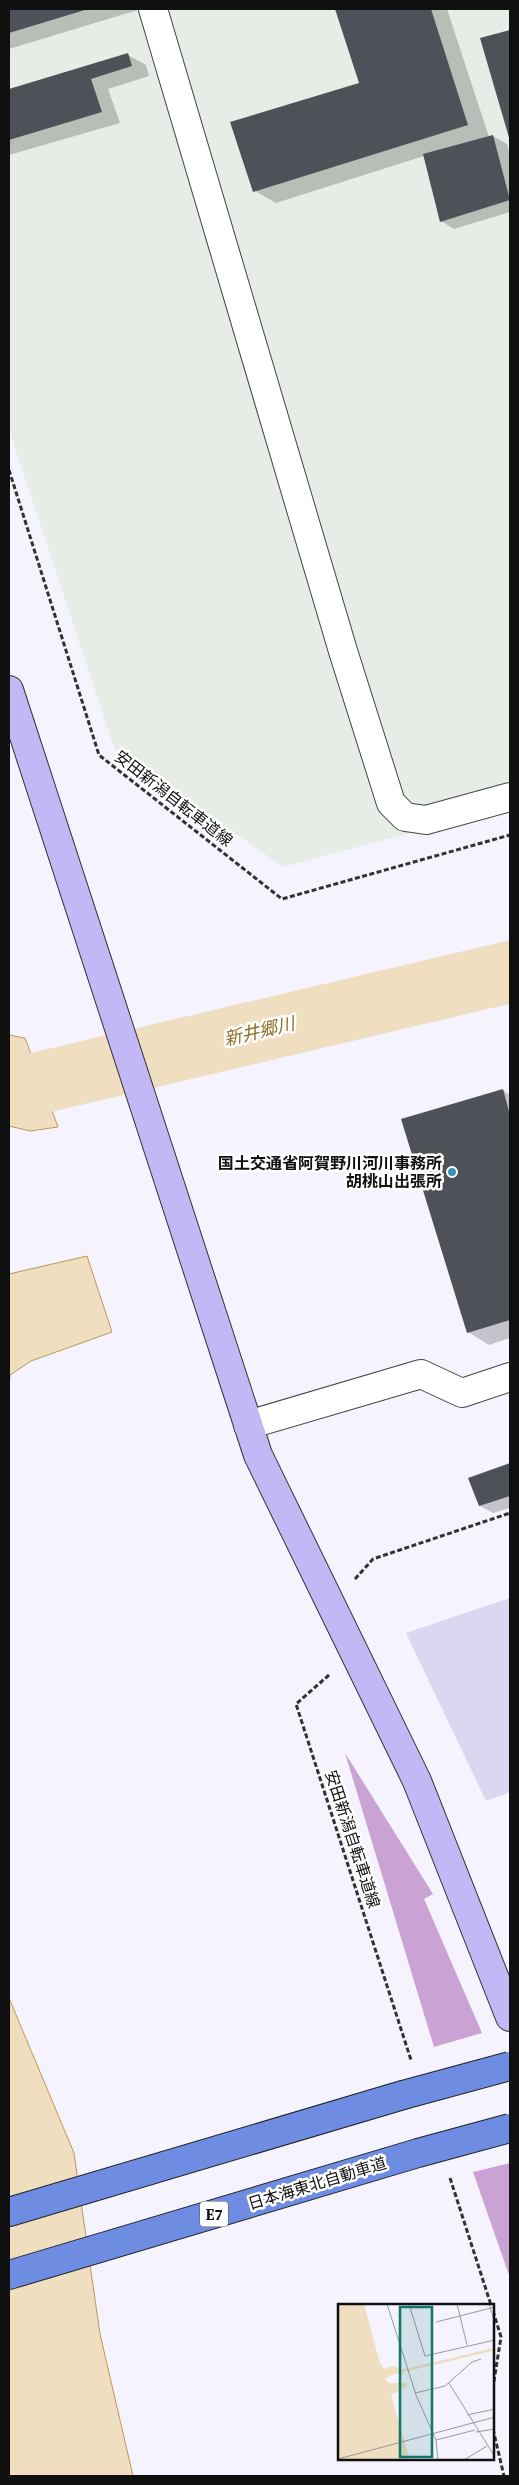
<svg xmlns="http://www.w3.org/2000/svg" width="519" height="2485" font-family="'Source Serif 4','Noto Sans JP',serif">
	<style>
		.industrial { fill: #e6ede7 }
		.farmland { fill: #dcd6f1 }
		.forest { fill: #cba2d4 }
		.water { fill: #efdebf; stroke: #bd994f }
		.shadow { fill: #0003 }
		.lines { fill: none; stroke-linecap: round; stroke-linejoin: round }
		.river { stroke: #efdebf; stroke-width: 62 }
		.building { fill: #4e5157 }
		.street-casing { stroke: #434343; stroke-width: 30 }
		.secondary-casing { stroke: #323232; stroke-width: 30 }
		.highway-casing { stroke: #212121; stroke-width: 30 }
		.path { stroke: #323232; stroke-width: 3; stroke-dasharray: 5 2.5; stroke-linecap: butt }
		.street { stroke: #fff; stroke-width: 28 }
		.secondary { stroke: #c2b8f5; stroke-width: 28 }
		.highway { stroke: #6e8ce2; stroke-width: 28 }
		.highway-bridge-casing { stroke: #212121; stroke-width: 30; stroke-linecap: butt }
		.highway-bridge { stroke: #6e8ce2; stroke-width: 28 }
		.poi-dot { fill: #3994af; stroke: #fff; stroke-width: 2 }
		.labels { text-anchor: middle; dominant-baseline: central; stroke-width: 5; stroke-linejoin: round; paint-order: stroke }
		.shield { fill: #fff; stroke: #585858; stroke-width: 1 }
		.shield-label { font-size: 15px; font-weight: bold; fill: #101010 }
		.street-label { font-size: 16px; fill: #101010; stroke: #fff }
		.poi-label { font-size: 16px; font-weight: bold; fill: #101010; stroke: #fff; text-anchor: end }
		.water-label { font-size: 18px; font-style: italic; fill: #8c6f27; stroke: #fff }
		.inset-river { fill: none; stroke: #efdebf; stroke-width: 2.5 }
		.inset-road { fill: none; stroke: #99999f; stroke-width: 1 }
		.view { fill: #0f766e; fill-opacity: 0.15; stroke: #0f766e; stroke-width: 2.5 }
		.inset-edge { fill: none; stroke: #101010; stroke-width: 2.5 }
	</style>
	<rect width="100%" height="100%" fill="#f5f4fe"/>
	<polygon class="industrial" points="9,9 510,9 510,806 283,867 114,748 9,430"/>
	<polygon class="farmland" points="510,1598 510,1792 486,1801 406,1633"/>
	<g class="forest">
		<polygon points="345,1753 433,1894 424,1899 482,2033 434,2047"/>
		<polygon points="510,2163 510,2278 473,2172"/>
	</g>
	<g class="water">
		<polygon points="9,1035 25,1038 58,1127 30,1131 9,1126"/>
		<polygon points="87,1256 112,1332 31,1361 10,1375 9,1387 9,1274"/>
		<polygon points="9,1998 74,2153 100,2334 133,2476 9,2476"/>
	</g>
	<g class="shadow">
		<polygon points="9,9 141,9 9,49"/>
		<polygon points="337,9 447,9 489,137 493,136 507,144 510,157 510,212 454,229 441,221 424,156 276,203 255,191 360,84"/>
		<polygon points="510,31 510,139 482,39"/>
		<polygon points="128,55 146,65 149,76 108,89 120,123 9,155 9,90"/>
		<polygon points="503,1090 510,1095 510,1338 489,1345 468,1332"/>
		<polygon points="510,1464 510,1508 493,1513 480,1506 470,1478"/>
	</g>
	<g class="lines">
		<polyline class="river" points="9,1090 510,972"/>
	</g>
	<g class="building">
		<polygon points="9,9 88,9 9,33"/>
		<polygon points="335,9 431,9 468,125 253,192 230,122 359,83"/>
		<polygon points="510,30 510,141 480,38"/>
		<polygon points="128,53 132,66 91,79 102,112 9,140 9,89"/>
		<polygon points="493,135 510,200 440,222 423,154"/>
		<polygon points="503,1089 510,1115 510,1320 467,1333 401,1119"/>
		<polygon points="510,1463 510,1496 479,1506 468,1478"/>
	</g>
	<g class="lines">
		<defs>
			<g id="street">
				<polyline points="153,9 343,651 391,803 405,817 426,820 510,797"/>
				<polyline points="248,1425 421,1374 462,1393 510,1377"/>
			</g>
			<polyline id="secondary" points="9,690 258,1455 417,1781 510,2017"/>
			<g id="highway">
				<polyline points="9,2212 403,2095"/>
				<polyline points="9,2275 418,2153"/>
			</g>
		</defs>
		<use href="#street" class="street-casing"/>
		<use href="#secondary" class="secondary-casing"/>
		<use href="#highway" class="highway-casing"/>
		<g class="path">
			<polyline points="9,470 99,755 282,899 510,835"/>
			<polyline points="355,1579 373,1559 510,1513"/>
			<polyline points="329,1675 296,1704 411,2060"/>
			<polyline points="450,2178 491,2305"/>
			<polyline points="493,2311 501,2337 493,2387"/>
			<polyline points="493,2429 504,2476"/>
		</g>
		<use href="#street" class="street"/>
		<use href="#secondary" class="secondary"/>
		<use href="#highway" class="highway"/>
		<defs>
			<g id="highway-bridge">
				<polyline points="403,2095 510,2066"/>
				<polyline points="418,2153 510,2128"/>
			</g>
		</defs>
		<use href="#highway-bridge" class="highway-bridge-casing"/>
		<use href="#highway-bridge" class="highway-bridge"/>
	</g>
	<circle class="poi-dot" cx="452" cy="1172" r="5"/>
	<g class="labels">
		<rect class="shield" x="200" y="2201.5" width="28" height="25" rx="4"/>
		<g class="shield-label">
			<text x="214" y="2214">E7</text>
		</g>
		<g class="street-label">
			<text transform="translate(174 798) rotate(38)">安田新潟自転車道線</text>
			<text transform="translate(353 1839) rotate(72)">安田新潟自転車道線</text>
			<text transform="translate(317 2183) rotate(-17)">日本海東北自動車道</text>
		</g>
		<g class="poi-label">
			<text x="442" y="1163">国土交通省阿賀野川河川事務所<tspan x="442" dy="18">胡桃山出張所</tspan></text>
		</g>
		<g class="water-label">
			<text transform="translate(259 1031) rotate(-13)">新井郷川</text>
		</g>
	</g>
	<g transform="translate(338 2304)">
		<rect width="156" height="156" fill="#f5f4fe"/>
		<path d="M 0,0 L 26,0 L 42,59 L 46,65 L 56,62 L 64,66 L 66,71 L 57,69 L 47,75 L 51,79 L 68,79 L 69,83 L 53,91 L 72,156 L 0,156 Z" fill="#efdebf"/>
		<path class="inset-river" d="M 52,70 L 157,45"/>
		<path class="inset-road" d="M 49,0 L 78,91 L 98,136 L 100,156M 71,0 L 87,52 L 157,36M 119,0 L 129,41M 151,0 L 157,19M 98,18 L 157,3M 111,79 L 157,153M 77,89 L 107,82 L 134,58 L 143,55M 129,111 L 157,105M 138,128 L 157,125M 98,136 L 137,126M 0,155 L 157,113M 126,156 L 149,142"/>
		<path class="view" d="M 62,3 L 94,3 L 94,153 L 62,153 Z"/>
		<rect width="156" height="156" class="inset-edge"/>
	</g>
	<rect width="519" height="2485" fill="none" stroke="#101010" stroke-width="20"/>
</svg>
